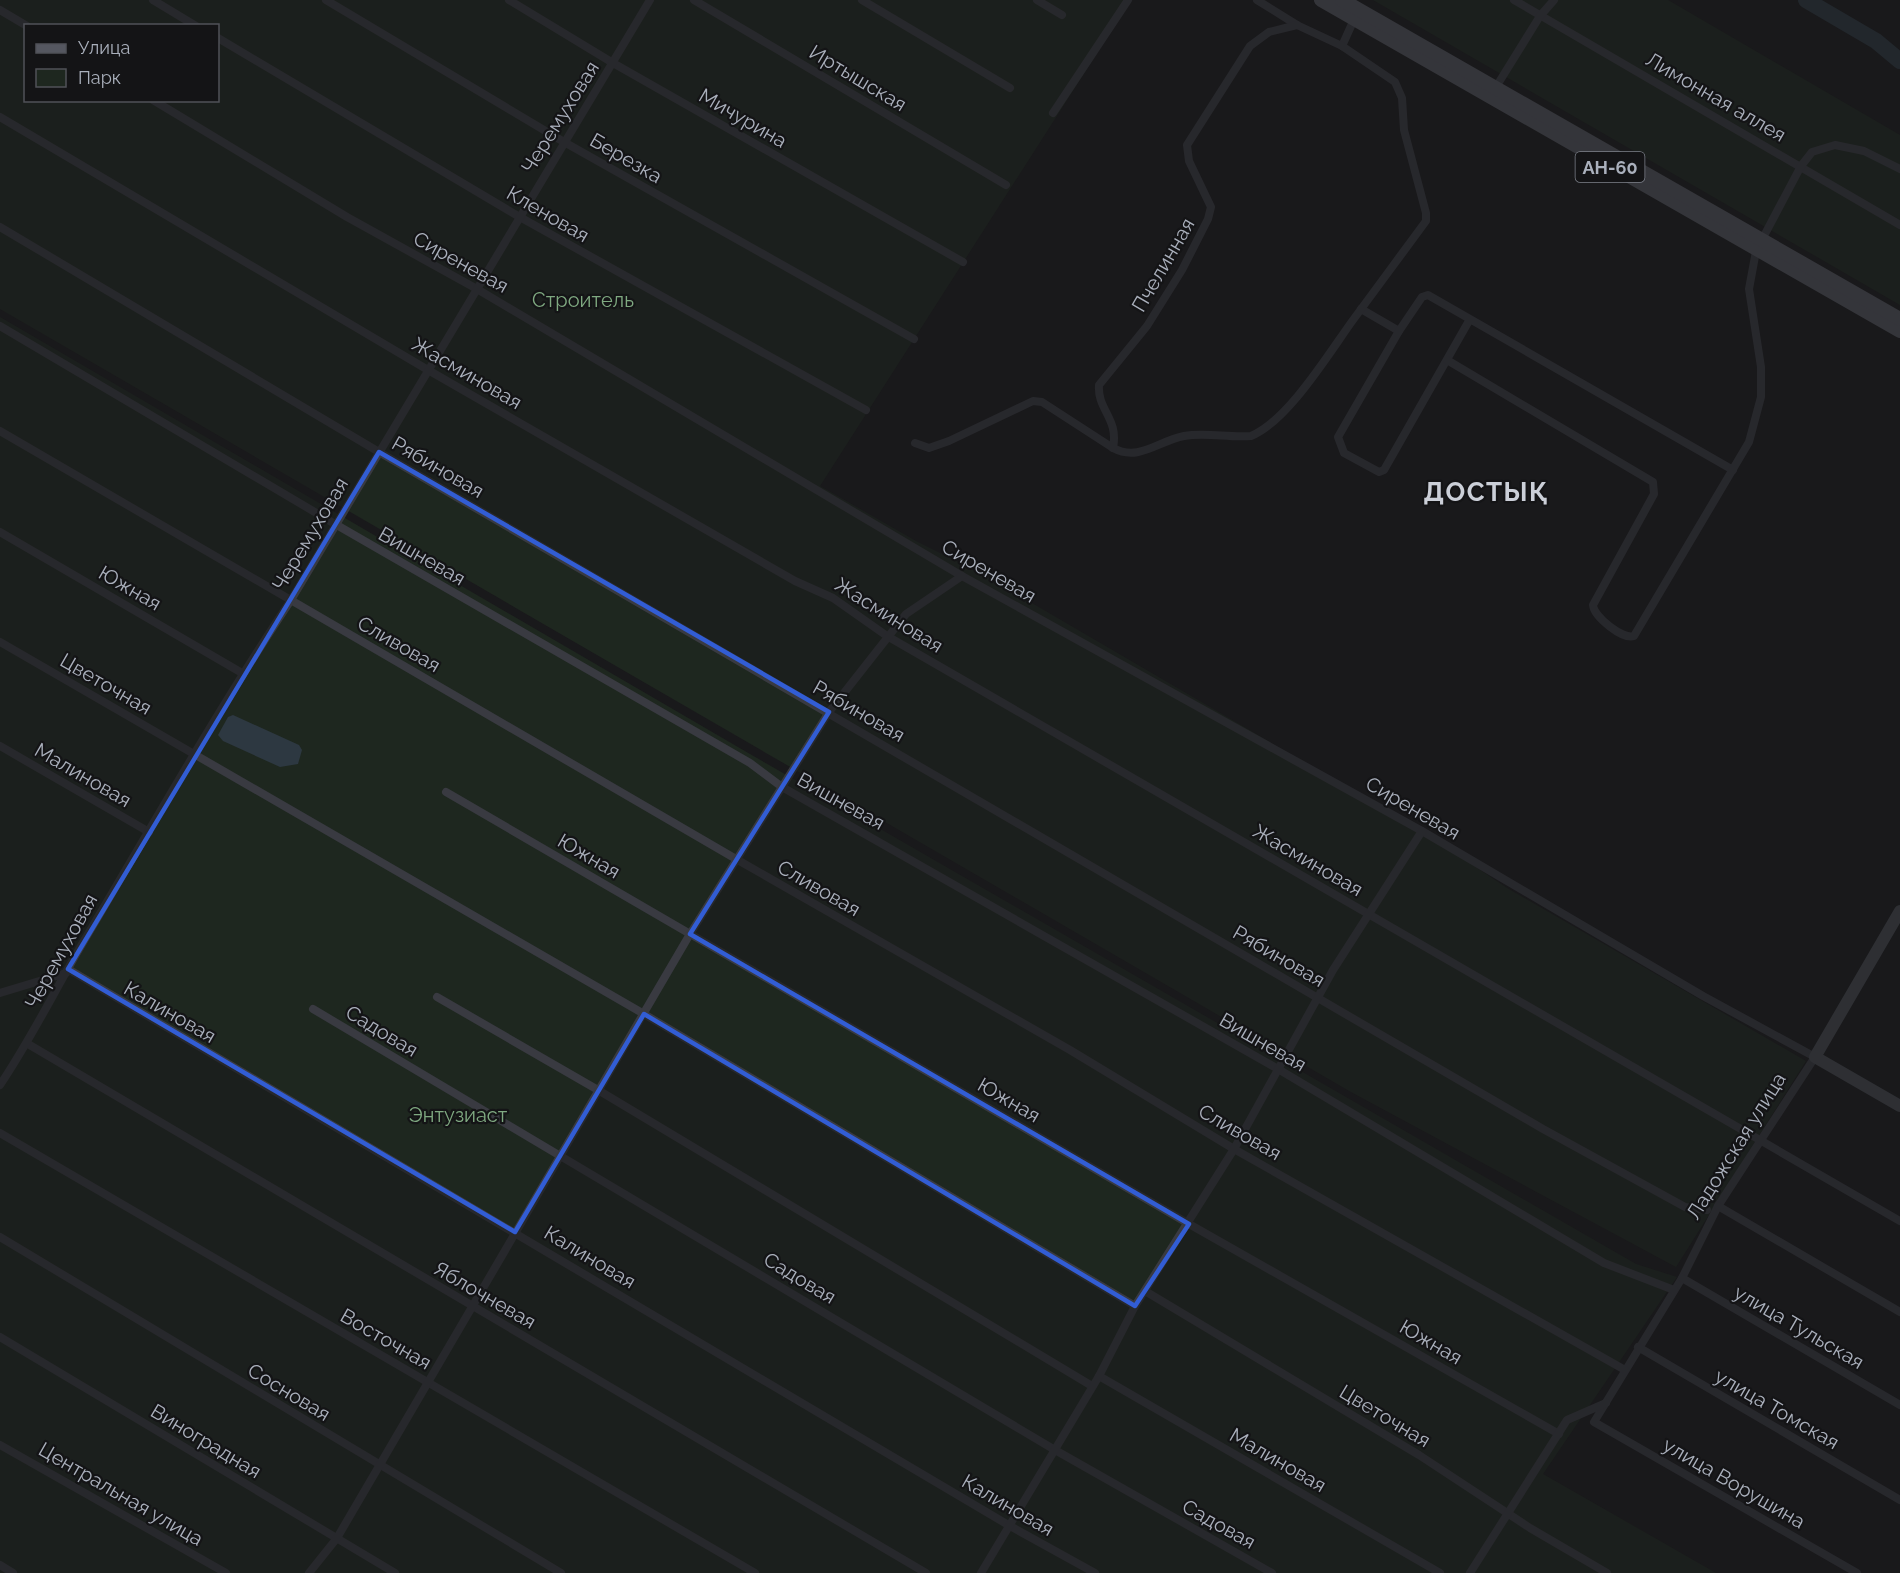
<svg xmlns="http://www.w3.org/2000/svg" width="1900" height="1573" font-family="Raleway,sans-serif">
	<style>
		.green { fill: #1e271f; fill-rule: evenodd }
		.water { fill: #2d3841 }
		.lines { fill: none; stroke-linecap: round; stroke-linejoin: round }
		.river { stroke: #2d3841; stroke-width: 16 }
		.minor { stroke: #393a41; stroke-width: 8 }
		.secondary { stroke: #474a51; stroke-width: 12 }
		.primary { stroke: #555760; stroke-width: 14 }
		.marked { fill: none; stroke: #325dd4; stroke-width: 4.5; stroke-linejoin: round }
		.labels { text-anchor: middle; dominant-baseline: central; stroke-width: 4.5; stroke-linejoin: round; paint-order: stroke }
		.shield { fill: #141416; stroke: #7d818a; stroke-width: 1.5 }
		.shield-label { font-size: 18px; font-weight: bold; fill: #aab0bc }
		.street-label { font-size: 20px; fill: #aab0bc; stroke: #141416 }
		.park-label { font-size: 20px; fill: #7fa981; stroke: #141416 }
		.district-label { font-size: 26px; font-weight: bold; letter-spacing: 1.5px; fill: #cbcfd8; stroke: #141416 }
	</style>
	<rect width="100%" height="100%" fill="#19191b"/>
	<g class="green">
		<path d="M 0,0 L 1131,0 L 820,486 L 916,541 L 984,575 L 1422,831 L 1507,888 L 1806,1061 L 1676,1267 L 1351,1092 L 0,309 ZM 26,26 L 218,26 L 218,100 L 26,100 Z"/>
		<polygon points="1373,0 1668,0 1900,135 1900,305"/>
		<polygon points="0,317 750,754 1636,1264 1677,1277 1543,1474 1716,1573 0,1573"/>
	</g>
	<polygon class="water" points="233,715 299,745 302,750 298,764 280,767 223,741 218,735 228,717"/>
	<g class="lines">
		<polyline class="river" points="1806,0 1876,41 1900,61"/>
		<g class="minor">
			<polyline points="153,0 196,26"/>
			<polyline points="326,0 564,142 914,339"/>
			<polyline points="509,0 613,63 963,262"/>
			<polyline points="694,0 1006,185"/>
			<polyline points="862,0 1010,88"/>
			<polyline points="1037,0 1062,15"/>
			<polyline points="1514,0 1900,225"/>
			<polyline points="0,10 27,26"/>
			<polyline points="218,38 518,216 866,410"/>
			<polyline points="1342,46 1356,15"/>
			<polyline points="1496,87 1540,16 1554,0"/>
			<polyline points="153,100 347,217 477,289 962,576 1422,831 1703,996 1815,1057 1718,1206 1682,1278 1594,1422 1857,1573"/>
			<polyline points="1053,113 1128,0"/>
			<polyline points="0,117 428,370 795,581 833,598 887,636 1900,1221"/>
			<polyline points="0,227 379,452 1543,1129 1685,1207 1707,1210"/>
			<polyline points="1361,309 1399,331"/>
			<polyline points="1470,319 1384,470 1379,472 1344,453 1338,437 1399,331 1422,297 1428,295 1733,470"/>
			<polyline points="0,326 335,524 750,763 782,787 1278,1069 1604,1263 1674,1290"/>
			<path d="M 1447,360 L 1653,482 L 1654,494 L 1593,605 C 1594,617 1623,640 1634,636 L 1749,442 L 1761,397 L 1761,367 L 1749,289 L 1756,251 L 1801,166 L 1812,152 L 1835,145 L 1864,151 L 1900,169"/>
			<polyline points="0,431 736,859 1070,1050 1234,1149 1625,1370"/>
			<path d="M 915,443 L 929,448 L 949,441 L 1033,401 L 1042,402 L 1113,448 C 1139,462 1158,441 1184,436 C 1206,432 1229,438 1251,436 C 1288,421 1329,353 1353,320 C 1377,287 1402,254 1426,221 L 1426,213 L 1404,130 L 1402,98 L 1395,82 L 1342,46 L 1297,25 L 1257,0"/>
			<path d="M 1113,448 C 1119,418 1097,410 1099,385 L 1147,326 L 1182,270 L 1208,219 L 1211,207 L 1189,161 L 1187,145 L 1250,46 L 1269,32 L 1297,25"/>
			<polyline points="0,532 242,673"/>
			<polyline points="0,642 644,1014 1135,1306"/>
			<polyline points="0,746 149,832"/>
			<polyline points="446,792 1189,1224 1559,1434"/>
			<polyline points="68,969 1010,1526 1095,1573"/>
			<polyline points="0,993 66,973"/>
			<polyline points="437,997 598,1090 1092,1386"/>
			<polyline points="313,1009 1055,1450 1272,1573"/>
			<polyline points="28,1044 926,1573"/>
			<path d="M 0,1085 C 29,1042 52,996 78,951 C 148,833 215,714 291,600 L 650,0"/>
			<polyline points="0,1133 755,1573"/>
			<polyline points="1718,1206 1900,1312"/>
			<polyline points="0,1237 561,1573"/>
			<polyline points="1682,1278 1900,1405"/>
			<polyline points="1145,1291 1419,1455 1530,1528 1607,1573"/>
			<polyline points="0,1337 395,1573"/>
			<polyline points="1638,1347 1900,1500"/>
			<polyline points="1099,1376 1440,1573"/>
			<polyline points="0,1445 226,1573"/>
			<polyline points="0,1565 13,1573"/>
			<polyline points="309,1573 337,1538 690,934 829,712 906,614 962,576"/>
			<polyline points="981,1573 1099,1376 1135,1306 1234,1149 1333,970 1422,831"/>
			<polyline points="1470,1573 1567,1420 1606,1403"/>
		</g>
		<polyline class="secondary" points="1900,911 1815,1057 1900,1106"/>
		<g class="primary">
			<polyline points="1321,0 1900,331"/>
			<polyline points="1342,0 1900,319"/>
		</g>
	</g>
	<path d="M0 0H1900V1573H0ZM 379,452 L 829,712 L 690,934 L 1189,1224 L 1135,1306 L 644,1014 L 515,1232 L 68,969 Z" fill="#19191b" fill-opacity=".55" fill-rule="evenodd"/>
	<path class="marked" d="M 379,452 L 829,712 L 690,934 L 1189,1224 L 1135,1306 L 644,1014 L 515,1232 L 68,969 Z"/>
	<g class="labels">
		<rect class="shield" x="1575.5" y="152" width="69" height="30" rx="4.5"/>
		<g class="shield-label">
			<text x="1610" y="167">АН-60</text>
		</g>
		<g class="street-label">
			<text transform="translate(858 78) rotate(31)">Иртышская</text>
			<text transform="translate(1716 97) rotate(30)">Лимонная аллея</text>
			<text transform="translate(560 117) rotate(-58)">Черемуховая</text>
			<text transform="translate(743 118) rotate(30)">Мичурина</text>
			<text transform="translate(626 158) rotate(30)">Березка</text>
			<text transform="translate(548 214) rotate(30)">Кленовая</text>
			<text transform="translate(461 262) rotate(29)">Сиреневая</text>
			<text transform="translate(1163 265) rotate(-60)">Пчелинная</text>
			<text transform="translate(467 373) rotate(30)">Жасминовая</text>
			<text transform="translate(438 467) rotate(30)">Рябиновая</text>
			<text transform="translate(310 534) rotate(-59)">Черемуховая</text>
			<text transform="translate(422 556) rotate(30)">Вишневая</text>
			<text transform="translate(989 571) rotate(30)">Сиреневая</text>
			<text transform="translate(130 588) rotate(30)">Южная</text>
			<text transform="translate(889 615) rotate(32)">Жасминовая</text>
			<text transform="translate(399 644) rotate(30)">Сливовая</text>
			<text transform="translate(106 684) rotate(30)">Цветочная</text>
			<text transform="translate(859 711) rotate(30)">Рябиновая</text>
			<text transform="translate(83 775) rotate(30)">Малиновая</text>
			<text transform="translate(841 801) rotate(29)">Вишневая</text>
			<text transform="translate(1413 808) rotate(30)">Сиреневая</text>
			<text transform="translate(589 856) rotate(30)">Южная</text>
			<text transform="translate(1308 860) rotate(30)">Жасминовая</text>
			<text transform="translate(819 888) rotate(30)">Сливовая</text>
			<text transform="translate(61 951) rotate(-61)">Черемуховая</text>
			<text transform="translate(1279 956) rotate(30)">Рябиновая</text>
			<text transform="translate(170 1012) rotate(30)">Калиновая</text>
			<text transform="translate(382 1031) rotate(31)">Садовая</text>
			<text transform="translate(1263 1042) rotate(30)">Вишневая</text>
			<text transform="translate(1009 1100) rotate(30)">Южная</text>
			<text transform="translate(1240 1132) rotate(30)">Сливовая</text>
			<text transform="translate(1736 1146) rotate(-58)">Ладожская улица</text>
			<text transform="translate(590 1257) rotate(31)">Калиновая</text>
			<text transform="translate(800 1278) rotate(31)">Садовая</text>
			<text transform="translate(485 1295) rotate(30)">Яблочневая</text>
			<text transform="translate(1799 1327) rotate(30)">улица Тульская</text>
			<text transform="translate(386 1339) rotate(30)">Восточная</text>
			<text transform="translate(1431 1342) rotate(30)">Южная</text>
			<text transform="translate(289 1392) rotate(31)">Сосновая</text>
			<text transform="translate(1777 1409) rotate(30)">улица Томская</text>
			<text transform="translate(1385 1416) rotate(31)">Цветочная</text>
			<text transform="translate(206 1441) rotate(31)">Виноградная</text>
			<text transform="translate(1278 1460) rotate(30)">Малиновая</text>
			<text transform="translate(1734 1483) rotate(30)">улица Ворушина</text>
			<text transform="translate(121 1494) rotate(30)">Центральная улица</text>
			<text transform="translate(1008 1505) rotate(30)">Калиновая</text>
			<text transform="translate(1219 1524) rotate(29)">Садовая</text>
		</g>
		<g class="park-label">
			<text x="583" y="300">Строитель</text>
			<text x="458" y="1115">Энтузиаст</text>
		</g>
		<g class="district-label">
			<text x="1486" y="492">ДОСТЫҚ</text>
		</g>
	</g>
	<rect x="24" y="24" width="195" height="78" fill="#141416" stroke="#505258" stroke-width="1.5"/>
	<rect x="36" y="44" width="30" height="9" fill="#555760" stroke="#505258" stroke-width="1.5"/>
	<text x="78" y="54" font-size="18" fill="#aab0bc">Улица</text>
	<rect x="36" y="69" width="30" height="18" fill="#1e271f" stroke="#505258" stroke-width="1.5"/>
	<text x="78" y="84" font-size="18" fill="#aab0bc">Парк</text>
</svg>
